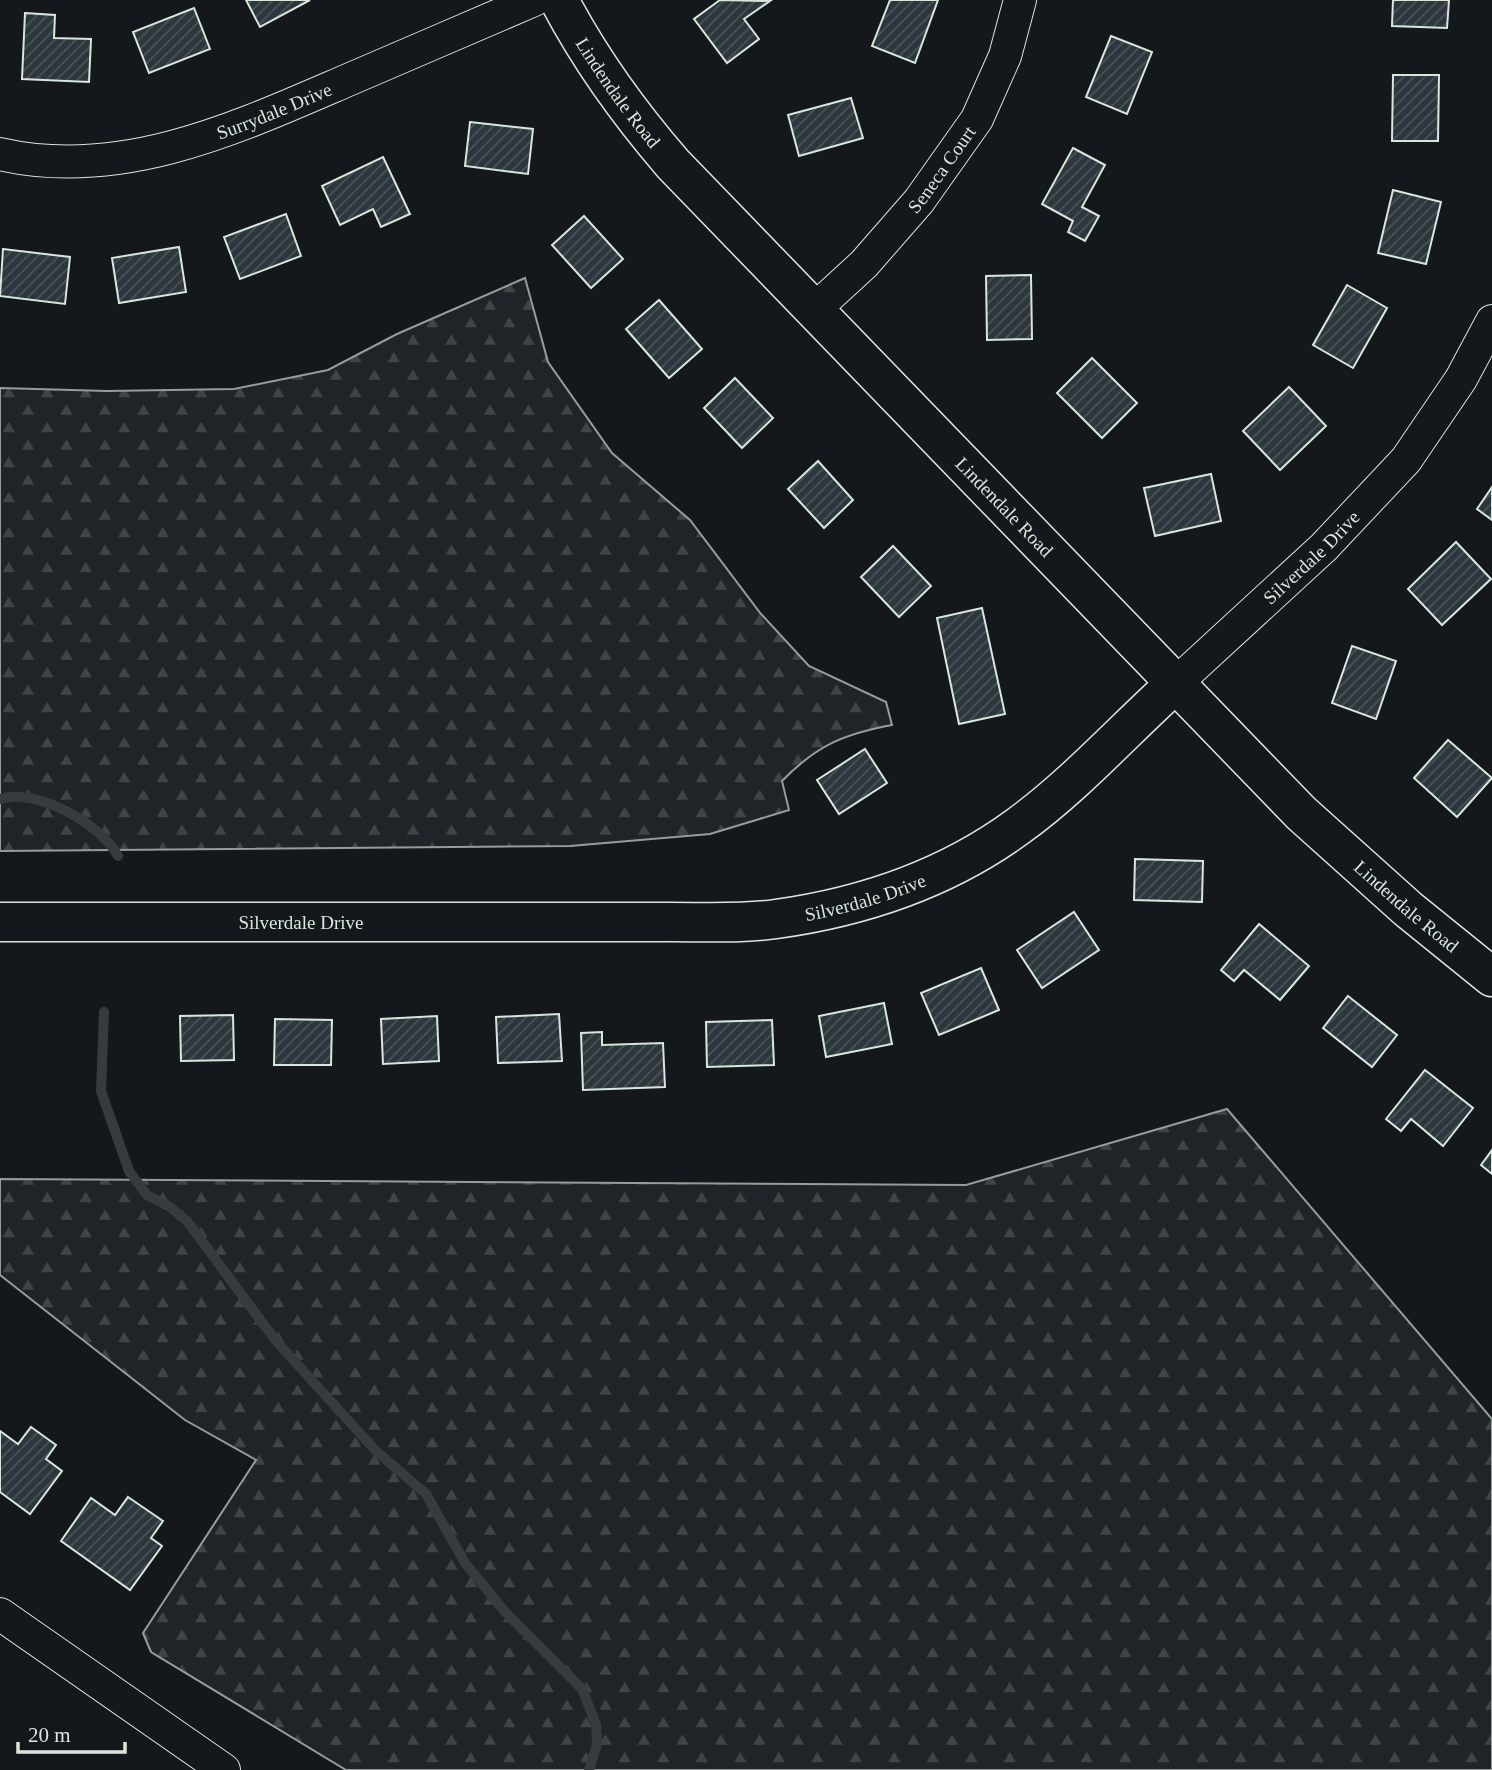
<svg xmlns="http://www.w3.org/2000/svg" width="1492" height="1770" font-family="Georgia,serif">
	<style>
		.forest { fill: url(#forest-firs); stroke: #939e99; stroke-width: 2 }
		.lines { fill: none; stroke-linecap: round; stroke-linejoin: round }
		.stream { stroke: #363b3e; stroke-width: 10 }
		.building { fill: url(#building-hatch); stroke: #d8e6dc; stroke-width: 2 }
		.minor-casing { stroke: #d8e6dc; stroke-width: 34 }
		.tertiary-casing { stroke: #d8e6dc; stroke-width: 41 }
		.minor { stroke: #14181c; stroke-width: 32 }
		.tertiary { stroke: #14181c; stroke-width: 38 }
		.labels { text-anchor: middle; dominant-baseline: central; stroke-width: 5; stroke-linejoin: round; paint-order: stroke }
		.street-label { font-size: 19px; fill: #d8e6dc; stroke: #14181c }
	</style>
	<defs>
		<pattern id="forest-firs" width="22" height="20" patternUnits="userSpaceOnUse" patternTransform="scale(1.75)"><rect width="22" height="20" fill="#202428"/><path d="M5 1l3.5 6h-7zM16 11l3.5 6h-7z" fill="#404447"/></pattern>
		<pattern id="building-hatch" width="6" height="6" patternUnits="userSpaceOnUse" patternTransform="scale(1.75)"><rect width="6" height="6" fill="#2c363c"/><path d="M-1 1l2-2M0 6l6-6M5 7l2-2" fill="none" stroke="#4a5358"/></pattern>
	</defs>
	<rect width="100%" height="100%" fill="#14181c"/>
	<g class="forest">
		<path d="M 525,278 L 548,362 L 612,453 L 690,520 L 761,614 L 809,666 L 886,702 L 892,725 C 844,734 817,745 782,781 L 789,810 L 710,834 L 570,846 L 0,851 L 0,388 L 107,391 L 234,389 L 328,370 L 397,334 Z"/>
		<polygon points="1227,1109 1492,1419 1492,1770 346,1770 151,1652 143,1633 256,1460 185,1420 0,1275 0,1179 966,1185"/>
	</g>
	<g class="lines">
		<g class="stream">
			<path d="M 0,799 C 36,787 101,824 118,856"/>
			<polyline points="104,1012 101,1091 129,1171 147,1195 170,1207 187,1221 276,1341 376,1451 426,1494 465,1563 506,1613 582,1689 596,1724 597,1744 589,1770"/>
		</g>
	</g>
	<g class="building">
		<polygon points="246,0 310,0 260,27"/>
		<polygon points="720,0 770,1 744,19 759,39 727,63 694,19"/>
		<polygon points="890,0 938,0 915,63 872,46"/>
		<polygon points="1393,0 1449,0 1447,28 1392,26"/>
		<polygon points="194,8 210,49 149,73 133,32"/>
		<polygon points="25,13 55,15 54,38 91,39 89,82 22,79"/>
		<polygon points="1111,36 1152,52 1127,114 1086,97"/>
		<polygon points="1393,75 1439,75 1438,141 1392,141"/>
		<polygon points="851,98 863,138 799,156 788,115"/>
		<polygon points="470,122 533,129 528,174 465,166"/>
		<polygon points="1073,148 1105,165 1082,207 1099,216 1085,241 1068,232 1073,221 1042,204"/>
		<polygon points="383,157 410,214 381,227 373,209 340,225 322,186"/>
		<polygon points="1393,190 1441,202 1426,264 1378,253"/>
		<polygon points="286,214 301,256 240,279 224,237"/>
		<polygon points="584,216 623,259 591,288 552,245"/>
		<polygon points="179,247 186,292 119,303 112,258"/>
		<polygon points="3,249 70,257 65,304 0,296"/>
		<polygon points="1031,275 1032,339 987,340 986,276"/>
		<polygon points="1347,285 1387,308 1353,368 1313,345"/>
		<polygon points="659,300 702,349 669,378 626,329"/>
		<polygon points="1092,358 1137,403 1102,438 1057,393"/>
		<polygon points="735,378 773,418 742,448 704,408"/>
		<polygon points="1289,387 1326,426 1280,470 1243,431"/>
		<polygon points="818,461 853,500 824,528 788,489"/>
		<polygon points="1211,474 1221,521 1155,536 1144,488"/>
		<polygon points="1492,487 1492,520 1477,509"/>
		<polygon points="1456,542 1491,579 1442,625 1408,589"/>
		<polygon points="893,546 931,586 899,617 861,577"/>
		<polygon points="982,608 1005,714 959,724 937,618"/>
		<polygon points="1352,646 1396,661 1376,719 1332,703"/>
		<polygon points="1448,740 1492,778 1457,817 1414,778"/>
		<polygon points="865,749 887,783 839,814 817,780"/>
		<polygon points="1135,859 1203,861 1202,902 1134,900"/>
		<polygon points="1074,912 1099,950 1042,988 1017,950"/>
		<polygon points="1259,924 1309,966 1280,1000 1244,970 1234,981 1221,970"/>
		<polygon points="981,968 999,1010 939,1035 921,993"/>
		<polygon points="1348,996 1397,1035 1372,1067 1323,1028"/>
		<polygon points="884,1003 892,1044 826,1057 819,1016"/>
		<polygon points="559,1014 562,1061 498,1063 496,1017"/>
		<polygon points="233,1015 234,1060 181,1061 180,1016"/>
		<polygon points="437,1016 439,1061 383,1064 381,1019"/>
		<polygon points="275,1019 332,1020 331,1065 274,1065"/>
		<polygon points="772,1020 774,1065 707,1067 706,1022"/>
		<polygon points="602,1032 602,1045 663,1043 665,1087 583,1090 581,1033"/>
		<polygon points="1425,1070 1473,1108 1443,1146 1411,1119 1401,1131 1386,1119"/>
		<polygon points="1492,1150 1492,1174 1481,1165"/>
		<polygon points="31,1427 56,1445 46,1459 62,1471 30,1514 0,1492 0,1431 18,1444"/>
		<polygon points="128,1497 163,1521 151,1538 162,1546 130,1590 61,1541 91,1498 115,1515"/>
	</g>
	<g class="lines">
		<defs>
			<g id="minor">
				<path id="s1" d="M 0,154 C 122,182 239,127 348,80 C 410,53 472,27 534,0"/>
				<path id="s2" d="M 815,309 L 864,264 L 919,201 L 977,119 L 1005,56 L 1020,0"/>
				<path id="s3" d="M 1175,684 L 1324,547 L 1406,460 L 1461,379 L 1492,321"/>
				<polyline points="0,1614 224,1770"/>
			</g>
			<g id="tertiary">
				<path id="s4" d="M 559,0 C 591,61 628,112 673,164 L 1301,813 L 1408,909 L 1492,977"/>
				<path id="s5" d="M 0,922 L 670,922 C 705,922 742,924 776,919 C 862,907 947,878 1017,827 C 1074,786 1123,731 1175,684"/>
			</g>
		</defs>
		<use href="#minor" class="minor-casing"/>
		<use href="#tertiary" class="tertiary-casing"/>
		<use href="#minor" class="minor"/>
		<use href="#tertiary" class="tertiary"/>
	</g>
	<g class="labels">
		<g class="street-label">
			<text stroke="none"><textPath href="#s4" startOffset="110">Lindendale Road</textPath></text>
			<text stroke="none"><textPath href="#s1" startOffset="282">Surrydale Drive</textPath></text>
			<text stroke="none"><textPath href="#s2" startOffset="189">Seneca Court</textPath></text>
			<text stroke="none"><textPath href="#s4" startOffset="677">Lindendale Road</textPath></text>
			<text stroke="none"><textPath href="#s3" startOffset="186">Silverdale Drive</textPath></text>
			<text stroke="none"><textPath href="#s5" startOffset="868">Silverdale Drive</textPath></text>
			<text stroke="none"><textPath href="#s4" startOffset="1244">Lindendale Road</textPath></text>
			<text stroke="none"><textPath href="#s5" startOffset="301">Silverdale Drive</textPath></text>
		</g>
	</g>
	<path d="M18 1742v10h107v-10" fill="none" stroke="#d8e6dc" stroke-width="3.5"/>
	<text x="28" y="1742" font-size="21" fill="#d8e6dc" stroke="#14181c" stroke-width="5" paint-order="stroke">20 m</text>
</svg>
